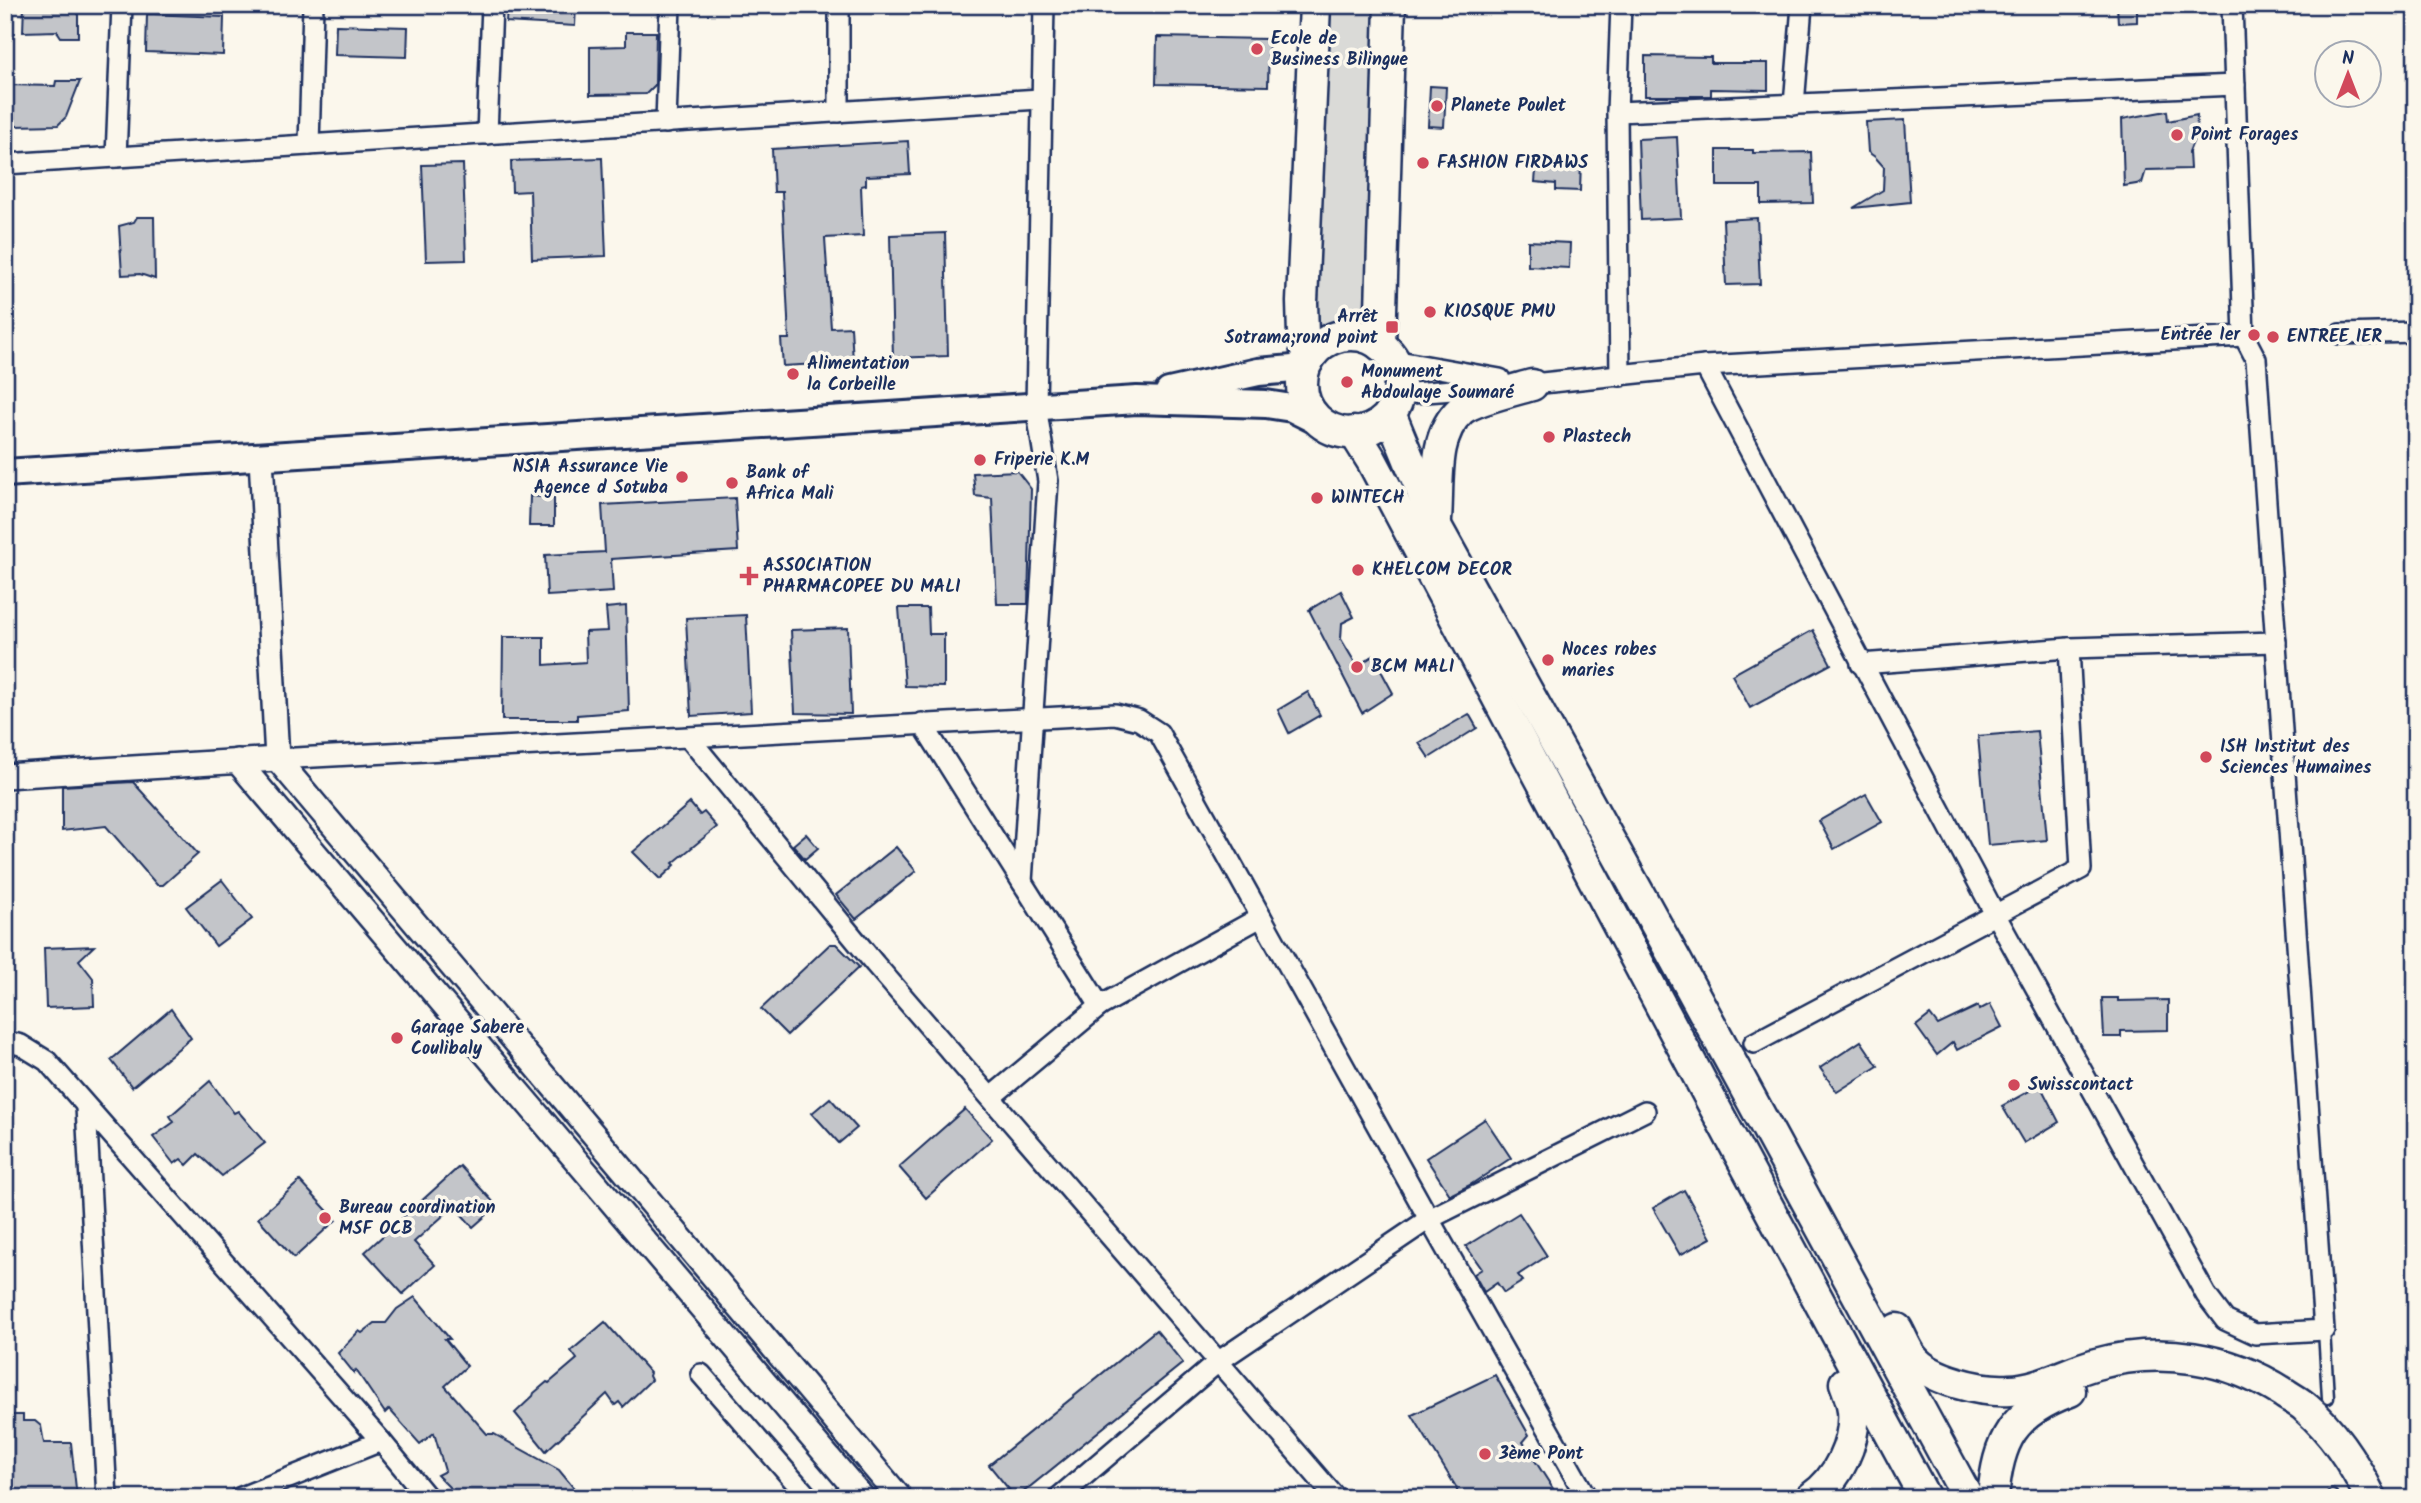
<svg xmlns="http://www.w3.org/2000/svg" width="2421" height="1503" font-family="Kalam,sans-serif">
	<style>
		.green { fill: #dadad7; stroke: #7a849a; stroke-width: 2 }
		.building { fill: #c3c5c9; stroke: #1b2f5e; stroke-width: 2 }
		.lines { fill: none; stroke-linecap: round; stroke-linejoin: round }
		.service-casing { stroke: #1b2f5e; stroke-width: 15 }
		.minor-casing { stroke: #1b2f5e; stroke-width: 24 }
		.tertiary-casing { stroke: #1b2f5e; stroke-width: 28 }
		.secondary-casing { stroke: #1b2f5e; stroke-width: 32 }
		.primary-casing { stroke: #1b2f5e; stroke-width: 35 }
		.service { stroke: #fbf7ec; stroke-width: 10 }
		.minor { stroke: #fbf7ec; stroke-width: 19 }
		.tertiary { stroke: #fbf7ec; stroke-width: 23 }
		.secondary { stroke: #fbf7ec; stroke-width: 26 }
		.primary { stroke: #fbf7ec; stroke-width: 30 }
		.poi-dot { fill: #d1495b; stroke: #fbf7ec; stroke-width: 2.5 }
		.labels { text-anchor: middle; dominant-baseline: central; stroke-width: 7; stroke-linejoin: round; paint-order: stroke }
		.poi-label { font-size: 18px; font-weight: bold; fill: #1b2f5e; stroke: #fbf7ec; text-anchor: start }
	</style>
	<rect width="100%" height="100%" fill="#fbf7ec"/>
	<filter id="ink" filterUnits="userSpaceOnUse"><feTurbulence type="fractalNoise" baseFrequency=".0143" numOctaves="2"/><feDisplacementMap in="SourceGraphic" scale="14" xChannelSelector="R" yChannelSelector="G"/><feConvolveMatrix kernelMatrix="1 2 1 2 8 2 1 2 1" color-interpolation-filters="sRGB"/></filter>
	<g filter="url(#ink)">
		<polygon class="green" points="1324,5 1378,5 1364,323 1334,323 1313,332"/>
		<g class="building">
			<polygon points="24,5 78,5 78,37 61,37 57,31 23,32"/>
			<polygon points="507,5 576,5 575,26 506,22"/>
			<polygon points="2117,5 2137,5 2137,22 2118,23"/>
			<polygon points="147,14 224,17 223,55 146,52"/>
			<polygon points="336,25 408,27 407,57 335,55"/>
			<polygon points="626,32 656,32 655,85 646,94 590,95 590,47 626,46"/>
			<polygon points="1157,37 1269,39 1268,86 1156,84"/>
			<polygon points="1645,56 1711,57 1711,63 1768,63 1768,90 1711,89 1711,96 1645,96"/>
			<polygon points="56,81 80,81 66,117 58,125 15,126 13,113 7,111 6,85 55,86"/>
			<polygon points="1430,86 1446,87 1444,127 1428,126"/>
			<polygon points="2167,111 2168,121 2197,115 2196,134 2189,152 2190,169 2146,170 2142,183 2124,186 2122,119"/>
			<polygon points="1905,120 1910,202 1853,208 1883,190 1884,167 1875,157 1868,152 1866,122"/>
			<polygon points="1677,137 1681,218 1641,220 1638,139"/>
			<polygon points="908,141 910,174 866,176 866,185 861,186 863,236 825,238 831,328 851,327 853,362 783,366 781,339 789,339 782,192 774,192 772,149"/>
			<polygon points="1717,150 1753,150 1753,153 1811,152 1813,203 1761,204 1761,186 1717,186"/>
			<polygon points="602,158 606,256 532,259 530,191 512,192 511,161"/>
			<polygon points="1537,159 1581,161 1580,191 1556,190 1556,184 1535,182"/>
			<polygon points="463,164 466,260 426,261 422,165"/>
			<polygon points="137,217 154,217 155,279 140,274 122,275 119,226 134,222"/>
			<polygon points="1757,218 1760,284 1726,285 1723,220"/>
			<polygon points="945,233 948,356 893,358 890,235"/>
			<polygon points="1528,241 1570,243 1569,268 1528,266"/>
			<polygon points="1017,471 1031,489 1028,604 997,604 992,498 975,496 973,473"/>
			<polygon points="530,496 554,498 554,526 529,526"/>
			<polygon points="735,498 738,551 611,559 613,592 547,596 545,555 605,552 602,505"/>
			<polygon points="1341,591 1354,617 1342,623 1341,639 1357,666 1373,656 1393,693 1362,713 1309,610"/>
			<polygon points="626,606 629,711 577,715 577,720 502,720 503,637 544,637 544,665 586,662 585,632 608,631 606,608"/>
			<polygon points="899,608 928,608 929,634 944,634 944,687 905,686"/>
			<polygon points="746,615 751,712 691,716 686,618"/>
			<polygon points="848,628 851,714 795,713 791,630"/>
			<polygon points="1813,630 1831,664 1750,708 1732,675"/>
			<polygon points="1308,692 1320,715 1289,733 1278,710"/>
			<polygon points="1469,714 1477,728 1429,758 1419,743"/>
			<polygon points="2037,731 2047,840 1988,845 1978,736"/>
			<polygon points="133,782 198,854 163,885 157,885 106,826 62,831 62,786"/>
			<polygon points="1866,794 1882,822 1834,849 1819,821"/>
			<polygon points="690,803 700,815 704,812 717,827 673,863 675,865 660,879 633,852"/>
			<polygon points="806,834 818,848 805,859 793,845"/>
			<polygon points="896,847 916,871 856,919 836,895"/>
			<polygon points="222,880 252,919 216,946 186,907"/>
			<polygon points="830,944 836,944 859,967 787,1035 761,1009"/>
			<polygon points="94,946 79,960 93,978 94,1006 46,1008 44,948"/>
			<polygon points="2102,998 2118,998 2118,1001 2168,1000 2168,1030 2121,1031 2121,1037 2104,1037"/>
			<polygon points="1990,1004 2002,1027 1957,1050 1953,1042 1937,1055 1916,1026 1930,1015 1938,1025 1978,1006 1979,1010"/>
			<polygon points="171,1009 191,1038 132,1087 111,1060"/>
			<polygon points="1861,1041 1878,1066 1837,1092 1820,1068"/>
			<polygon points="210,1081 234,1113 238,1111 265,1143 222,1176 198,1154 187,1165 181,1159 174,1164 153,1137 174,1122 170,1116"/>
			<polygon points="2040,1085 2059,1122 2024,1143 2002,1106"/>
			<polygon points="830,1098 857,1128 839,1143 812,1113"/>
			<polygon points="965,1109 992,1139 926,1198 899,1167"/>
			<polygon points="1485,1119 1511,1158 1470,1185 1450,1195 1426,1158"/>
			<polygon points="460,1166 497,1206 473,1227 454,1206 414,1242 435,1265 403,1294 365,1252"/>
			<polygon points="300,1181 336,1220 294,1258 258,1218"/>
			<polygon points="1684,1190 1711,1238 1680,1255 1653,1208"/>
			<polygon points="1519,1213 1547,1256 1518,1275 1523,1281 1504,1293 1497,1283 1484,1292 1474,1274 1482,1269 1466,1246"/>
			<polygon points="415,1297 450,1339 445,1339 467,1366 445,1386 487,1434 494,1434 559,1470 582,1498 460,1498 437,1475 445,1471 434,1433 420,1444 389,1409 385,1413 356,1370 354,1373 338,1353 359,1331 362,1333 375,1323 386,1323 397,1309"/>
			<polygon points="605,1322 650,1373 649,1376 651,1380 623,1407 619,1402 615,1405 607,1394 546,1451 515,1413 533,1396 534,1393 547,1382 549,1383 577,1359 571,1351"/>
			<polygon points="1156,1330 1183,1363 1016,1498 989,1465"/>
			<polygon points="1495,1375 1529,1435 1523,1442 1559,1498 1459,1498 1456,1487 1412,1415"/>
			<polygon points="12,1415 23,1415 23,1421 35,1421 41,1426 44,1443 71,1443 77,1498 5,1498 5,1417"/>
		</g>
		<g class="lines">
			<defs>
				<g id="service">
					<polyline points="2324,1330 2328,1398"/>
					<polyline points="2331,1498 2332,1496"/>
				</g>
				<g id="minor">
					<polyline points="1794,105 1802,5"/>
					<polyline points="839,112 839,5"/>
					<polyline points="1617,112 2235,85"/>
					<polyline points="666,123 670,5"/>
					<polyline points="487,134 492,5"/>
					<polyline points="309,145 313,5"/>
					<polyline points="116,157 122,5"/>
					<polyline points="5,164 1040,99"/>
					<polyline points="2340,334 2416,332"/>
					<polyline points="1393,360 1500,379"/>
					<polyline points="1705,366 1996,916 2206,1295 2225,1320 2255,1334 2324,1330 2256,359 2244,336 2232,5"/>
					<polyline points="1620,376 1617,112 1621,5"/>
					<polyline points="1523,385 1705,366 2244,336"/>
					<polyline points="1399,394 1493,387"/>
					<polyline points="1861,664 2069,648 2276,642"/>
					<polyline points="922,723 1100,1006"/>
					<polyline points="689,738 875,964 1336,1498"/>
					<polyline points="277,759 1115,714 1139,720 1159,733 1429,1219 1587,1498"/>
					<polyline points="1022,882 1048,481 1036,406 1044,5"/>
					<polyline points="5,1041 21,1045 47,1061 381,1441 428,1498"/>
					<polyline points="1754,1043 2081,869 2069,648"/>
					<polyline points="991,1097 1100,1006 1261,917"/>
					<polyline points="86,1107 107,1498"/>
					<polyline points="701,1374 809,1498"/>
					<polyline points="239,1498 381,1441"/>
					<polyline points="1058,1498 1219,1361 1429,1219 1645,1111"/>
				</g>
				<g id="tertiary">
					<polyline points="261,458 277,759 900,1498"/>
					<polyline points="237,761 863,1498"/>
					<polyline points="5,776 277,759"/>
				</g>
				<g id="secondary">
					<polyline points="1169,392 1258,372 1305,368"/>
					<polyline points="5,473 1137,400 1266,404 1292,408 1322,423"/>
				</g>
				<g id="primary">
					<circle cx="1351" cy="384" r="49"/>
					<polyline points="1380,345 1390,5"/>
					<polyline points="1308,361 1303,336 1302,302 1315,5"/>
					<polyline points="1390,413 1436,526 1675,959 1968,1498"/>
					<polyline points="1354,432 1372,461 1731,1138 1925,1498"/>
					<path d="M 1436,519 C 1439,485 1432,435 1461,410 C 1473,400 1515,390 1532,385"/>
					<path d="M 1897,1329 C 1902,1338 1906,1349 1912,1357 C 1929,1380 1983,1392 2010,1390 C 2040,1389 2067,1372 2096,1364 C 2161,1346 2228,1357 2284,1393 C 2291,1398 2300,1402 2306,1408 C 2334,1432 2355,1465 2371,1498"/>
					<path d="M 1811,1498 C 1838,1480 1856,1442 1853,1410 C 1852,1401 1848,1391 1845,1383"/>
					<path d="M 1993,1498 C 1998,1439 2013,1412 2070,1391"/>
				</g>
			</defs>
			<use href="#service" class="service-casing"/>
			<use href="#minor" class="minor-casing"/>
			<use href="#tertiary" class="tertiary-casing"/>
			<use href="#secondary" class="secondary-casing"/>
			<use href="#primary" class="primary-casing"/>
			<use href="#service" class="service"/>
			<use href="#minor" class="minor"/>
			<use href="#tertiary" class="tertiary"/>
			<use href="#secondary" class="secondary"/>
			<use href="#primary" class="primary"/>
		</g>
	</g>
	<g class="poi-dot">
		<circle cx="1257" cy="49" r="7"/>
		<circle cx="1437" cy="106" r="7"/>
		<circle cx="2177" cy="135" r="7"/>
		<circle cx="1423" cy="163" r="7"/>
		<circle cx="1430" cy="312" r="7"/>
		<rect x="1385" y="320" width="14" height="14" rx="3.5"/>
		<circle cx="2254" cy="335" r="7"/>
		<circle cx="2273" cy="337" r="7"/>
		<circle cx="793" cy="374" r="7"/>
		<circle cx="1347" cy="382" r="7"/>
		<circle cx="1549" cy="437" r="7"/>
		<circle cx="980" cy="460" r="7"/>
		<circle cx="682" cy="477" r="7"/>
		<circle cx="732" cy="483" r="7"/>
		<circle cx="1317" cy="498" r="7"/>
		<circle cx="1358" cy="570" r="7"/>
		<path d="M745.5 565.5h7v7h7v7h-7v7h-7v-7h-7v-7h7z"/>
		<circle cx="1548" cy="660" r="7"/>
		<circle cx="1357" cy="667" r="7"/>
		<circle cx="2206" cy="757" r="7"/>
		<circle cx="397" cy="1038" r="7"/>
		<circle cx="2014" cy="1085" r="7"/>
		<circle cx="325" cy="1218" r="7"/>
		<circle cx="1485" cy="1454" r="7"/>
	</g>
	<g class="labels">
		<g class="poi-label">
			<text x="1271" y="39">Ecole de<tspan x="1271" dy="21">Business Bilingue</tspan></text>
			<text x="1451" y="106">Planete Poulet</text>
			<text x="2191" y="135">Point Forages</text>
			<text x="1437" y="163">FASHION FIRDAWS</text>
			<text x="1444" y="312">KIOSQUE PMU</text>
			<text x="1378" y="317" text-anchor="end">Arrêt<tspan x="1378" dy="21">Sotrama;rond point</tspan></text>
			<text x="2240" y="335" text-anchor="end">Entrée Ier</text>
			<text x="2287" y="337">ENTREE IER</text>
			<text x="807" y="364">Alimentation<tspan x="807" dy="21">la Corbeille</tspan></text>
			<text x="1361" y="372">Monument<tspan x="1361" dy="21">Abdoulaye Soumaré</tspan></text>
			<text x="1563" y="437">Plastech</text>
			<text x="994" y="460">Friperie K.M</text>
			<text x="668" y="467" text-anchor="end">NSIA Assurance Vie<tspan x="668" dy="21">Agence d Sotuba</tspan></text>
			<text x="746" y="473">Bank of<tspan x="746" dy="21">Africa Mali</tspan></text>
			<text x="1331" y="498">WINTECH</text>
			<text x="763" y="566">ASSOCIATION<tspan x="763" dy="21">PHARMACOPEE DU MALI</tspan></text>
			<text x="1372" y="570">KHELCOM DECOR</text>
			<text x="1562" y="650">Noces robes<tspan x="1562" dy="21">maries</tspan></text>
			<text x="1371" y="667">BCM MALI</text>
			<text x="2220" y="747">ISH Institut des<tspan x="2220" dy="21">Sciences Humaines</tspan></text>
			<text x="411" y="1028">Garage Sabere<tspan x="411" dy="21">Coulibaly</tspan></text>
			<text x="2028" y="1085">Swisscontact</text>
			<text x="339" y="1208">Bureau coordination<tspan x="339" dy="21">MSF OCB</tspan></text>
			<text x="1499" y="1454">3ème Pont</text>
		</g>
	</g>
	<rect width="2421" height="1503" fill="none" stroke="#fbf7ec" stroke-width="28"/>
	<rect x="14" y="14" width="2393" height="1475" fill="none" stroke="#1b2f5e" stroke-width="2.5" filter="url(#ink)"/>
	<g transform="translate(2348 74)"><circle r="33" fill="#fbf7ec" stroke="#a1a7b3" stroke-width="2"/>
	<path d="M0-5L12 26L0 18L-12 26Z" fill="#d1495b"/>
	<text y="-10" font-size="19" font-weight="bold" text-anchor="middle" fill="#1b2f5e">N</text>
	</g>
</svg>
